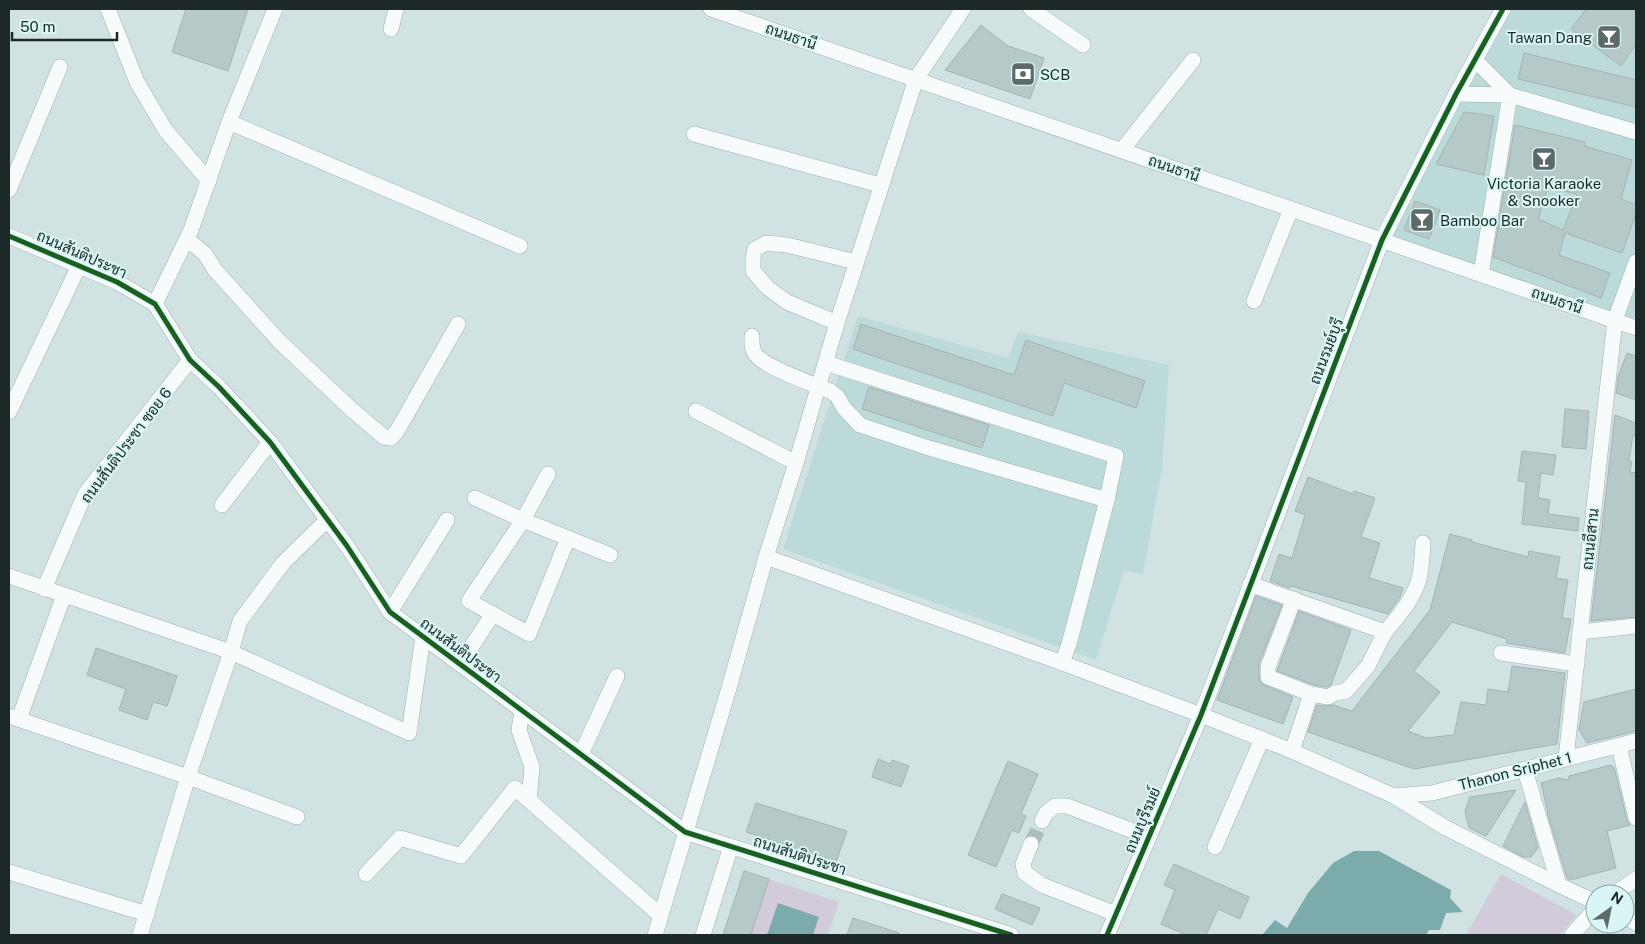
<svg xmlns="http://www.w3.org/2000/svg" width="1645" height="944" font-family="'Public Sans',Sarabun,sans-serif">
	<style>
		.built { fill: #bcdada }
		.green { fill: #d2ccda }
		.water { fill: #7cabab }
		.building { fill: #b6c9c9; stroke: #a5b3b2; fill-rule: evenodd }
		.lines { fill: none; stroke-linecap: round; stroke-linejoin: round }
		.minor-tunnel { stroke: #adbdbd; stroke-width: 15; stroke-dasharray: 15 8; stroke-linecap: butt }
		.minor-casing { stroke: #a1aeae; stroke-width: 16 }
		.minor { stroke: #f8fbfb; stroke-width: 15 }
		.cycleway-casing { stroke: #d7f6f5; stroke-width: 8 }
		.cycleway { stroke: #1b5e20; stroke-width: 5 }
		.labels { text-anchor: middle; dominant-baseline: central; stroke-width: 4; stroke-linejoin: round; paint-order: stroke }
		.street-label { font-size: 15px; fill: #1d2928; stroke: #d7f6f5 }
		.poi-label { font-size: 15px; fill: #1d2928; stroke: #d7f6f5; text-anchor: start }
	</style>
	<rect width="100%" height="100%" fill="#d1e2e2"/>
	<g class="built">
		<polygon points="1512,9 1636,9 1636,319 1391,236 1459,103"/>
		<polygon points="858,316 1008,358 1018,332 1169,365 1162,468 1143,574 1124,570 1096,660 783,549"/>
	</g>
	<g class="green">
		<polygon points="744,871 839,902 828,935 723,935"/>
		<polygon points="1501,874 1577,915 1560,935 1466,935"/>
	</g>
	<g class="water">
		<polygon points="1354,851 1379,851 1451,890 1450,898 1463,912 1446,913 1440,930 1429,930 1426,935 1262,935 1275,920 1287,928 1308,893 1333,863"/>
		<polygon points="778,903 819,917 813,935 767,935"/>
	</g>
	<g class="building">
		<polygon points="186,9 248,9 228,71 172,52"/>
		<polygon points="1586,9 1636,9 1636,44 1621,66 1571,29"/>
		<polygon points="981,25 1008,46 1044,58 1030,99 945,70"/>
		<polygon points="1524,53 1636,80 1636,107 1518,79"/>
		<polygon points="1464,112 1494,116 1484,175 1436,164"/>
		<path d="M 1515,125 L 1585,142 L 1584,146 L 1632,160 L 1621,199 L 1636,205 L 1636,214 L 1622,253 L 1565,233 L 1559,255 L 1610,273 L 1601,298 L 1493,257 ZM 1548,187 L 1577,194 L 1563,230 L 1538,219 Z"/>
		<polygon points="1415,201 1440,210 1429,239 1404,230"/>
		<polygon points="861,324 1014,375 1026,340 1145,381 1136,408 1064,383 1053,416 853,349"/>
		<polygon points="1627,353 1636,356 1636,400 1616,393 1618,377"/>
		<polygon points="869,387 989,425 982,448 862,409"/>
		<polygon points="1565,409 1589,411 1586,449 1562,447"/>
		<polygon points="1615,415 1636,423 1636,437 1633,435 1629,461 1632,462 1630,472 1636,473 1636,617 1591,621"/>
		<polygon points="1522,451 1556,455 1553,475 1541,473 1538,498 1550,500 1548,514 1579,518 1578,531 1522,524 1526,482 1518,481"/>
		<polygon points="1308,477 1353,494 1354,491 1375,498 1361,537 1380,543 1369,578 1403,588 1400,597 1388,614 1291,586 1290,588 1270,581 1279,554 1292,558 1305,515 1295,511"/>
		<polygon points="1450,534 1472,540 1472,542 1528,557 1529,551 1560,557 1556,578 1568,580 1562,618 1571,619 1565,653 1506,643 1507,639 1452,622 1414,671 1440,692 1408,731 1426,738 1454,735 1461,702 1486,705 1488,689 1508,692 1512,666 1565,673 1557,744 1414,769 1308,732 1317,705 1326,706 1333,705 1352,711 1430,610"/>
		<polygon points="1256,596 1282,605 1259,664 1259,677 1260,682 1264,685 1293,697 1283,724 1217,700"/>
		<polygon points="1299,611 1351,630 1331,685 1326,687 1314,685 1277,671"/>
		<polygon points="96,648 177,676 167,706 153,702 147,720 119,710 126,689 87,675"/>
		<polygon points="1636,689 1636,731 1587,743 1579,730 1584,702"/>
		<polygon points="878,759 891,764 892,760 909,766 901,787 872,777"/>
		<polygon points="1008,761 1038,774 1021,814 1026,816 1019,833 1012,830 996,867 968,855"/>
		<polygon points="1611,765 1612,767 1614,767 1627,820 1630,825 1607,831 1616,868 1570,880 1567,878 1547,812 1548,813 1541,783 1559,778 1568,780 1569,776"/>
		<polygon points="1516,790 1486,836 1469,828 1465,811 1470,797"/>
		<polygon points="1525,802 1538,848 1531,857 1523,857 1503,846"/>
		<polygon points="756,803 847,831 836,862 746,832"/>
		<polygon points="1174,864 1249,897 1240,919 1218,909 1206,935 1186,935 1161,924 1175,890 1164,885"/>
		<polygon points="744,871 769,879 751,935 723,935"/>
		<polygon points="1002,894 1040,908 1032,925 995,909"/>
		<polygon points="853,918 899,933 899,935 847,935"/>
	</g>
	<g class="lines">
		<polyline class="minor-tunnel" points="1031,844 1042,821"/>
		<defs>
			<g id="minor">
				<polyline points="108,9 137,82 166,131 209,181"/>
				<polyline points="711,9 1636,328"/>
				<polyline points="1031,9 1083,45"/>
				<polyline points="391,29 396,9"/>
				<polyline points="1475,60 1510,95 1636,132"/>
				<polyline points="1456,94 1510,95 1481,274"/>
				<polyline points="229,122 520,246"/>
				<polyline points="694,134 880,185"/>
				<polyline points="1122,150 1193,60"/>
				<polyline points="9,190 60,67"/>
				<polyline points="9,236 117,282 155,304 190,360 219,387 270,442 347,546 390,612 685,832 1011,935"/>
				<polyline points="187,239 205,254 215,270 279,341 351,409 384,437 391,438 397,431 458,324"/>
				<polyline points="1254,301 1291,209"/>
				<polyline points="155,304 191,230 229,122 275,9"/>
				<polyline points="837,323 787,302 768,288 753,271 753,257 755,249 766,243 787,245 856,262"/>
				<path d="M 752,336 C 752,343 751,349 756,355 C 766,368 813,384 830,391 L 837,396 L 844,408 L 860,425 L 929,448 L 1107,500"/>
				<polyline points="826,363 1116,456 1107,500 1069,644 1062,663"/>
				<polyline points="696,411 796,463"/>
				<polyline points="9,412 79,266"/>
				<polyline points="548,474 523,520 469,601 529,634 568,538"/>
				<polyline points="475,498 523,520 610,555"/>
				<polyline points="222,505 270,442"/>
				<polyline points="766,557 1057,661 1201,715 1292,751 1394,796 1446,828 1559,885 1595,902"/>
				<polyline points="9,576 231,652 409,733 423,637"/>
				<path d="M 1250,584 L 1385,632 C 1398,617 1414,598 1419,579 C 1422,567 1422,555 1423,543"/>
				<polyline points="44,589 85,494 190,360"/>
				<polyline points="1294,599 1268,667 1268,677 1311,694 1328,697 1335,693 1346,691 1368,666 1385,632"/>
				<polyline points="390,612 447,520"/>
				<polyline points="1580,632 1636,626"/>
				<polyline points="1501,653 1577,664"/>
				<polyline points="460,664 493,614"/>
				<polyline points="522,711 519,730 532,767 529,800"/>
				<polyline points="9,716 188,777 297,817"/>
				<polyline points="19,719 64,595"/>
				<polyline points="1619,746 1636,818"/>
				<polyline points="1292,751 1311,694"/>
				<polyline points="581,754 617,676"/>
				<polyline points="1566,758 1615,320 1636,262"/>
				<polyline points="1525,770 1559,885"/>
				<polyline points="1394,796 1432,793 1636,741"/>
				<polyline points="1042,821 1046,813 1055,806 1067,806 1149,837"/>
				<polyline points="1031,844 1023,864 1025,873 1042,885 1116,914"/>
				<polyline points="1215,847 1262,739"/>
				<polyline points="9,872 147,914"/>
				<polyline points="366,874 400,838 461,856 515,788 660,915"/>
				<polyline points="1614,894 1636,879"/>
				<polyline points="1625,917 1636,923"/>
				<polyline points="140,935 188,777 231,652 240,621 283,563 327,520"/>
				<polyline points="655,935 727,695 766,557 796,463 837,323 916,79 963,9"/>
				<polyline points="703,935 731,846"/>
				<polyline points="1107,935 1201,715 1382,240 1456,94 1503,9"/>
				<polyline points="1572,935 1595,909"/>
			</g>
		</defs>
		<use href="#minor" class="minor-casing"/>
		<use href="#minor" class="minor"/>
		<defs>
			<g id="cycleway">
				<polyline points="9,236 117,282 155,304 190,360 219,387 270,442 347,546 390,612 685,832 1011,935"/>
				<polyline points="1107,935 1201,715 1382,240 1456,94 1503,9"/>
			</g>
		</defs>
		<use href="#cycleway" class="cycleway-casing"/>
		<use href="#cycleway" class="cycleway"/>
	</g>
	<defs>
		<symbol id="bar-square" viewBox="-11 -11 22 22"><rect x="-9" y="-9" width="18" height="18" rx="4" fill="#5c6a69" stroke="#d7f6f5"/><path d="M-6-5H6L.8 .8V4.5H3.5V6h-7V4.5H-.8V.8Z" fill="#fff"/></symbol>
		<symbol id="bank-square" viewBox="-11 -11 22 22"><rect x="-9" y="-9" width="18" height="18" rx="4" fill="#5c6a69" stroke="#d7f6f5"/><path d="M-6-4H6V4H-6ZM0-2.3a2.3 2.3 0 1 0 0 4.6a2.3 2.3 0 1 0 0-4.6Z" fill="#fff"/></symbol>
	</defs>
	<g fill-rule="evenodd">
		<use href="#bar-square" x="1595" y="23" width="28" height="28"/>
		<use href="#bank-square" x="1009" y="60" width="28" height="28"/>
		<use href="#bar-square" x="1530" y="145" width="28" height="28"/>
		<use href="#bar-square" x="1408" y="206" width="28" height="28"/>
	</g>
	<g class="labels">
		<g class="street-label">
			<text transform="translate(791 36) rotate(19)">ถนนธานี</text>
			<text transform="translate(1174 168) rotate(19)">ถนนธานี</text>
			<text transform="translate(82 254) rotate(24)">ถนนสันติประชา</text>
			<text transform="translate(1557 300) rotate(19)">ถนนธานี</text>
			<text transform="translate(1326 351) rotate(-69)">ถนนรมย์บุรี</text>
			<text transform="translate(126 445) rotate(-53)">ถนนสันติประชา ซอย 6</text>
			<text transform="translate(1590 539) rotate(-84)">ถนนอีสาน</text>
			<text transform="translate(461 650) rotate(37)">ถนนสันติประชา</text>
			<text transform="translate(1515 771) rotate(-14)">Thanon Sriphet 1</text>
			<text transform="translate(1142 820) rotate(-67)">ถนนบุรีรมย์</text>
			<text transform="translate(800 855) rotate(18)">ถนนสันติประชา</text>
		</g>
		<g class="poi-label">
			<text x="1592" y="37" text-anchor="end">Tawan Dang</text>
			<text x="1040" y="74">SCB</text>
			<text x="1544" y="183" text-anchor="middle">Victoria Karaoke<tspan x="1544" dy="17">&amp; Snooker</tspan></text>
			<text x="1440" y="220">Bamboo Bar</text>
		</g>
	</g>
	<rect width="1645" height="944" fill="none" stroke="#1d2928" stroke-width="20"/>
	<g transform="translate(1610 909) rotate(33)"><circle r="24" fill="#d7f6f5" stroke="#8da4a3"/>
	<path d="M0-4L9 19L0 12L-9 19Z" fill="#5c6a69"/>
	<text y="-8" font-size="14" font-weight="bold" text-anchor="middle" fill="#1d2928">N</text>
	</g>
	<path d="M12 32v8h105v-8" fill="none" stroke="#1d2928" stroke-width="2.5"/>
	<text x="20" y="32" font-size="15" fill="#1d2928" stroke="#d7f6f5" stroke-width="4" paint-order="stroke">50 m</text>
</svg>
